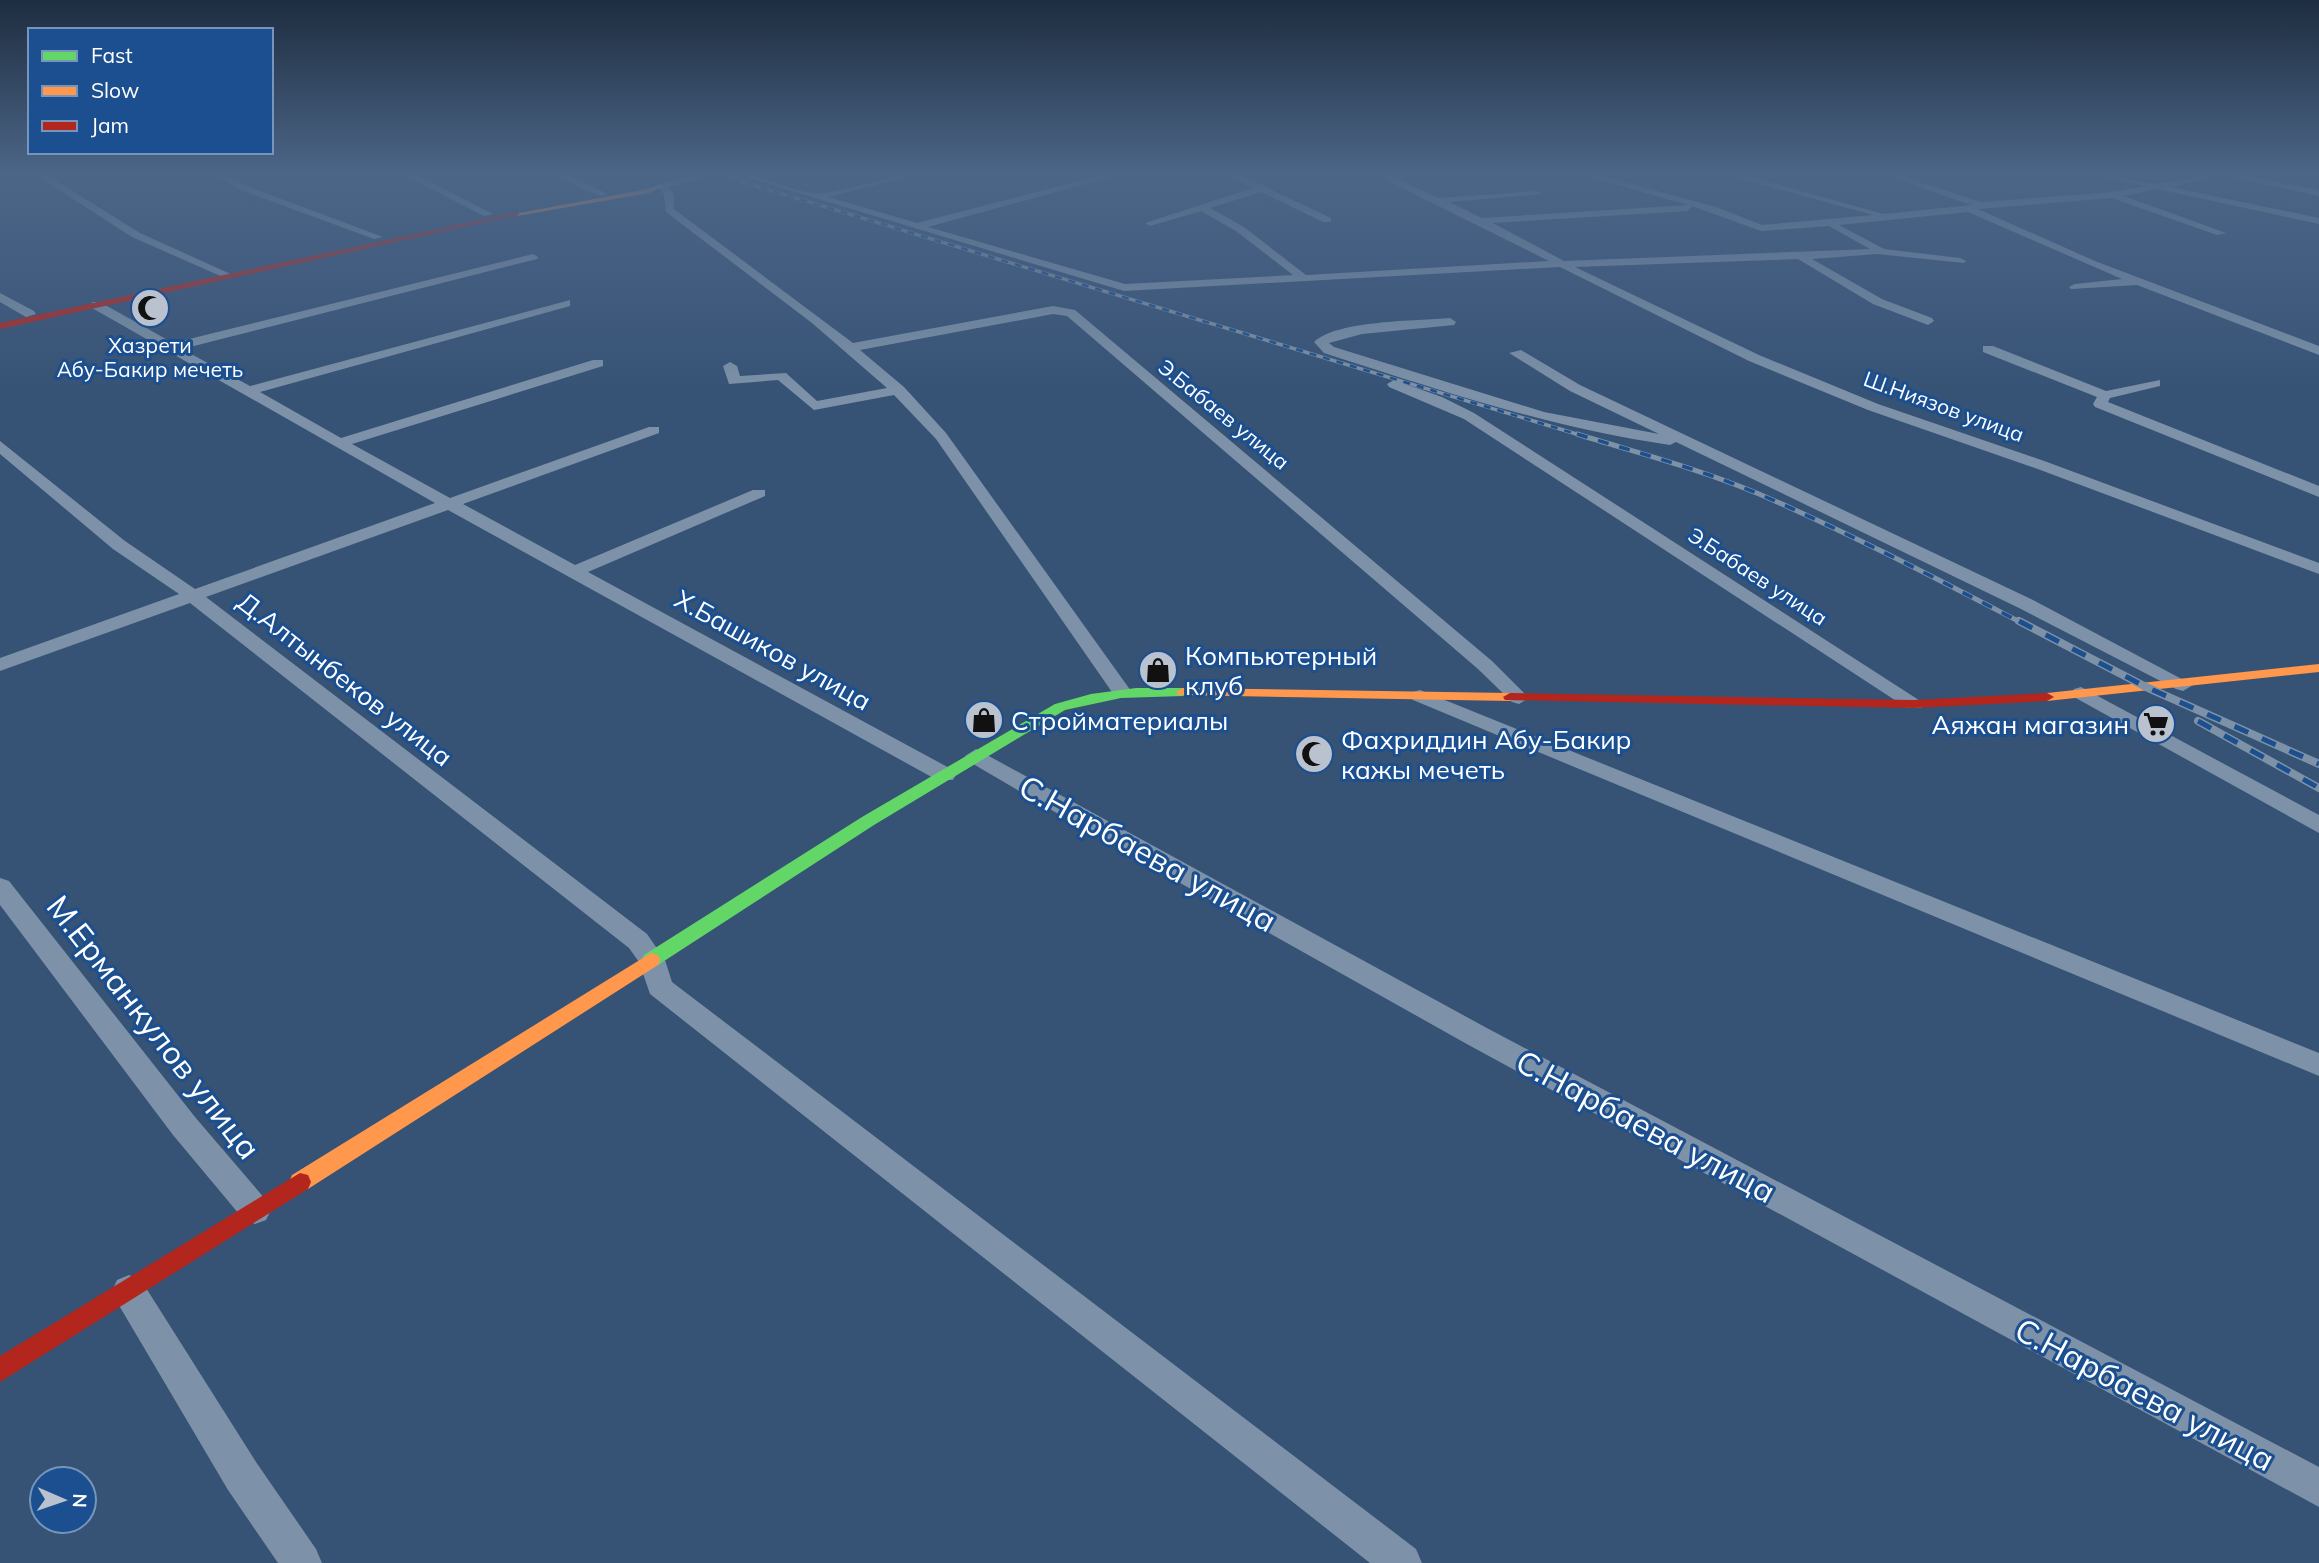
<svg xmlns="http://www.w3.org/2000/svg" width="2319" height="1563" font-family="Mulish,sans-serif">
	<style>
		.lines { fill: none; stroke-linecap: round; stroke-linejoin: round }
		.street { fill: #7d92a8; fill-rule: evenodd }
		.fast { fill: #63d668; fill-rule: evenodd }
		.slow { fill: #ff974d; fill-rule: evenodd }
		.jam { fill: #b3261e; fill-rule: evenodd }
		.rail-far2-casing { stroke: #7e92a7; stroke-width: 3.5 }
		.rail-far1-casing { stroke: #7e92a7; stroke-width: 5 }
		.rail-casing { stroke: #7e92a7; stroke-width: 8 }
		.rail-far2 { stroke: #1b4f8f; stroke-width: 2.5; stroke-dasharray: 7; stroke-linecap: butt }
		.rail-far1 { stroke: #1b4f8f; stroke-width: 3.5; stroke-dasharray: 11; stroke-linecap: butt }
		.rail { stroke: #1b4f8f; stroke-width: 5; stroke-dasharray: 15; stroke-linecap: butt }
		.labels { text-anchor: middle; dominant-baseline: central; stroke-width: 6; stroke-linejoin: round; paint-order: stroke }
		.far-poi-label { font-size: 21px; fill: #fff; stroke: #1b4f8f }
		.far-street-label { font-size: 21px; fill: #fff; stroke: #1b4f8f }
		.street-label { font-size: 26px; fill: #fff; stroke: #1b4f8f }
		.poi-label { font-size: 26px; fill: #fff; stroke: #1b4f8f; text-anchor: start }
		.near-street-label { font-size: 32px; fill: #fff; stroke: #1b4f8f }
	</style>
	<rect width="100%" height="100%" fill="#365274"/>
	<g class="lines">
		<g class="street">
			<polygon points="36,175 47,175 140,233 235,276 225,278 132,237"/>
			<polygon points="216,175 228,175 247,186 383,237 374,239 241,190"/>
			<polygon points="405,175 417,175 493,214 484,216"/>
			<polygon points="554,175 567,175 608,194 600,196"/>
			<polygon points="697,175 714,175 668,187 674,194 674,209 853,343 1053,306 1075,310 1492,661 1529,698 1519,704 1512,702 1478,669 1067,316 1053,314 860,350 904,387 946,433 1131,691 1128,695 1114,695 936,439 894,395 814,410 778,380 729,384 723,366 730,362 737,366 740,376 786,373 817,401 887,388 812,323 666,212 664,195 658,184"/>
			<path d="M 739,175 C 766,175 794,194 818,193 C 851,192 881,175 915,175 L 828,197 L 917,223 L 1102,175 L 1118,175 L 928,227 L 1125,284 L 1293,275 L 1236,231 L 1201,211 L 1150,226 L 1145,223 L 1253,188 L 1228,175 L 1240,175 L 1331,218 L 1331,222 L 1323,222 L 1261,192 L 1210,208 L 1244,227 L 1306,275 L 1549,261 L 1376,175 L 1389,175 L 1439,198 L 1537,191 L 1542,194 L 1449,202 L 1482,218 L 1688,205 L 1583,175 L 1599,175 L 1716,207 L 1762,225 L 1873,215 L 1727,175 L 1743,175 L 1884,214 L 1971,205 L 1886,175 L 1900,175 L 1981,202 L 2113,192 L 2144,186 L 2099,175 C 2119,175 2141,185 2160,183 C 2181,181 2199,175 2221,175 L 2171,187 L 2319,218 L 2319,224 L 2157,189 L 2124,196 L 2226,233 L 2217,235 L 2112,198 L 1978,209 L 2095,261 L 2319,346 L 2319,355 L 2137,285 L 2071,289 L 2069,287 L 2075,284 L 2122,279 L 1968,212 L 1839,225 L 1884,249 L 1960,258 L 1966,261 L 1964,263 L 1877,254 L 1812,259 L 1882,299 L 1932,318 L 1934,321 L 1928,325 L 1873,304 L 1798,259 L 1575,267 L 1759,355 L 1878,404 L 2047,462 L 2319,563 L 2319,574 L 2035,468 L 1868,410 L 1749,361 L 1560,267 L 1124,291 ZM 1692,206 L 1761,231 L 1829,226 L 1870,249 L 1564,261 L 1493,223 L 1688,211 Z"/>
			<polygon points="2224,175 2243,175 2319,190 2319,196"/>
			<polygon points="533,254 538,257 537,259 182,349 250,386 570,300 570,306 260,392 341,438 593,360 603,360 603,366 352,444 450,498 649,427 659,427 659,433 463,504 575,565 753,490 765,490 765,496 588,572 953,770 956,775 953,780 937,780 448,510 206,597 647,934 665,960 672,982 1416,1549 1422,1563 1370,1563 650,994 639,962 629,948 190,603 0,671 0,658 179,594 113,549 0,454 0,441 125,541 195,589 435,503 92,308 92,302 100,302 173,343"/>
			<polygon points="0,293 34,311 36,314 26,317 0,302"/>
			<path d="M 1450,318 L 1456,322 L 1454,325 L 1362,334 L 1329,343 L 1334,347 L 1544,412 L 1659,434 L 1570,391 L 1509,353 L 1521,350 L 1580,385 L 2033,600 L 2193,685 L 2183,691 L 2176,689 L 2019,608 L 1676,442 L 1670,445 C 1551,428 1439,390 1324,353 L 1314,342 C 1337,320 1417,321 1450,318 Z"/>
			<polygon points="1983,346 1993,346 2106,391 2160,380 2160,386 2110,398 2108,402 2319,486 2319,497 2095,407 2093,404 2097,397 1983,352"/>
			<polygon points="1394,380 1442,397 1474,413 1925,704 1921,708 1907,708 1464,419 1389,387 1387,384"/>
			<polygon points="2081,687 2319,815 2319,833 2074,697 2071,693 2074,689"/>
			<polygon points="1420,690 2319,1053 2319,1076 1413,700 1410,696 1413,692"/>
			<polygon points="976,749 1485,1027 2319,1467 2319,1507 1465,1043 1084,829 968,761 965,756"/>
			<polygon points="0,878 9,881 195,1117 266,1200 271,1210 266,1220 255,1224 244,1220 173,1135 0,905"/>
			<polygon points="129,1275 141,1280 256,1462 316,1549 322,1563 278,1563 228,1490 117,1302 112,1291 117,1280"/>
		</g>
		<polygon class="fast" points="1136,688 1183,688 1190,692 1183,696 1121,698 1065,710 874,825 658,965 644,965 642,960 644,955 862,817 1055,704 1091,694"/>
		<g class="slow">
			<polygon points="661,184 663,187 649,193 517,216 514,214 647,189"/>
			<polygon points="2319,664 2319,672 2047,701 2040,697 2047,693"/>
			<polygon points="1183,688 1510,693 1517,697 1510,701 1178,695 1176,692"/>
			<polygon points="651,953 658,955 660,960 658,965 308,1189 300,1191 292,1189 289,1182 292,1175"/>
		</g>
		<g class="jam">
			<polygon points="517,212 519,215 0,329 0,323"/>
			<polygon points="1510,693 1914,700 2047,693 2054,697 2047,701 1914,708 1505,700 1503,697"/>
			<polygon points="300,1173 308,1175 311,1182 308,1189 0,1382 0,1356"/>
		</g>
		<defs>
			<polyline id="rail-far2" points="720,175 1583,436"/>
			<path id="rail-far1" d="M 1577,434 C 1638,453 1700,469 1759,494 C 1849,533 1935,578 2022,623"/>
			<g id="rail">
				<polyline points="2019,621 2146,687 2319,764"/>
				<polyline points="2198,721 2319,788"/>
			</g>
		</defs>
		<use href="#rail-far2" class="rail-far2-casing"/>
		<use href="#rail-far1" class="rail-far1-casing"/>
		<use href="#rail" class="rail-casing"/>
		<use href="#rail-far2" class="rail-far2"/>
		<use href="#rail-far1" class="rail-far1"/>
		<use href="#rail" class="rail"/>
	</g>
	<linearGradient id="sky" x2="0" y2="1"><stop stop-color="#1e2d40"/><stop offset="0.44" stop-color="#4c6688"/><stop offset="1" stop-color="#4c6688" stop-opacity="0"/></linearGradient>
	<rect width="2319" height="394" fill="url(#sky)"/>
	<defs>
		<symbol id="mosque-disc" viewBox="-11 -11 22 22"><circle r="9.5" fill="#b9c2ce" stroke="#1b4f8f"/><path d="M3.5-4.9A6 6 0 1 0 3.5 4.9A5 5 0 1 1 3.5-4.9Z" fill="#111"/></symbol>
		<symbol id="shop-disc" viewBox="-11 -11 22 22"><circle r="9.5" fill="#b9c2ce" stroke="#1b4f8f"/><path d="M-5-2.5h2.3a2.7 3.5 0 0 1 5.4 0H5L5.5 6h-11ZM-1.5-2.5h3a1.5 2.3 0 0 0-3 0Z" fill="#111"/></symbol>
		<symbol id="supermarket-disc" viewBox="-11 -11 22 22"><circle r="9.5" fill="#b9c2ce" stroke="#1b4f8f"/><path d="M-6-5.5h2.5l.6 2H6L4.5 2H-2.5L-4.4-4H-6ZM-1.5 3.2a1.3 1.3 0 1 0 .1 0ZM3 3.2a1.3 1.3 0 1 0 .1 0Z" fill="#111"/></symbol>
	</defs>
	<g fill-rule="evenodd">
		<use href="#mosque-disc" x="128" y="286" width="44" height="44"/>
		<use href="#shop-disc" x="1136" y="648" width="44" height="44"/>
		<use href="#shop-disc" x="962" y="698" width="44" height="44"/>
		<use href="#supermarket-disc" x="2134" y="702" width="44" height="44"/>
		<use href="#mosque-disc" x="1292" y="732" width="44" height="44"/>
	</g>
	<g class="labels">
		<g class="far-poi-label">
			<text x="150" y="345">Хазрети<tspan x="150" dy="24">Абу-Бакир мечеть</tspan></text>
		</g>
		<g class="far-street-label">
			<text transform="translate(1944 406) rotate(20)">Ш.Ниязов улица</text>
			<text transform="translate(1224 414) rotate(39)">Э.Бабаев улица</text>
			<text transform="translate(1758 576) rotate(33)">Э.Бабаев улица</text>
		</g>
		<g class="street-label">
			<text transform="translate(773 650) rotate(29)">Х.Башиков улица</text>
			<text transform="translate(345 679) rotate(38)">Д.Алтынбеков улица</text>
		</g>
		<g class="poi-label">
			<text x="1185" y="655">Компьютерный<tspan x="1185" dy="30">клуб</tspan></text>
			<text x="1011" y="720">Стройматериалы</text>
			<text x="2129" y="724" text-anchor="end">Аяжан магазин</text>
			<text x="1341" y="739">Фахриддин Абу-Бакир<tspan x="1341" dy="30">кажы мечеть</tspan></text>
		</g>
		<g class="near-street-label">
			<text transform="translate(1148 853) rotate(29)">С.Нарбаева улица</text>
			<text transform="translate(154 1027) rotate(52)">М.Ерманкулов улица</text>
			<text transform="translate(1646 1126) rotate(28)">С.Нарбаева улица</text>
			<text transform="translate(2145 1394) rotate(28)">С.Нарбаева улица</text>
		</g>
	</g>
	<rect x="28" y="28" width="245" height="126" fill="#1b4f8f" stroke="#7695bc" stroke-width="2"/>
	<rect x="42" y="51" width="35" height="10" fill="#63d668" stroke="#7695bc" stroke-width="2"/>
	<text x="91" y="63" font-size="21" fill="#ffffff">Fast</text>
	<rect x="42" y="86" width="35" height="10" fill="#ff974d" stroke="#7695bc" stroke-width="2"/>
	<text x="91" y="98" font-size="21" fill="#ffffff">Slow</text>
	<rect x="42" y="121" width="35" height="10" fill="#b3261e" stroke="#7695bc" stroke-width="2"/>
	<text x="91" y="133" font-size="21" fill="#ffffff">Jam</text>
	<g transform="translate(63 1500) rotate(92)"><circle r="33" fill="#1b4f8f" stroke="#7695bc" stroke-width="2"/>
	<path d="M0-5L12 26L0 18L-12 26Z" fill="#b9c2ce"/>
	<text y="-10" font-size="19" font-weight="bold" text-anchor="middle" fill="#ffffff">N</text>
	</g>
</svg>
